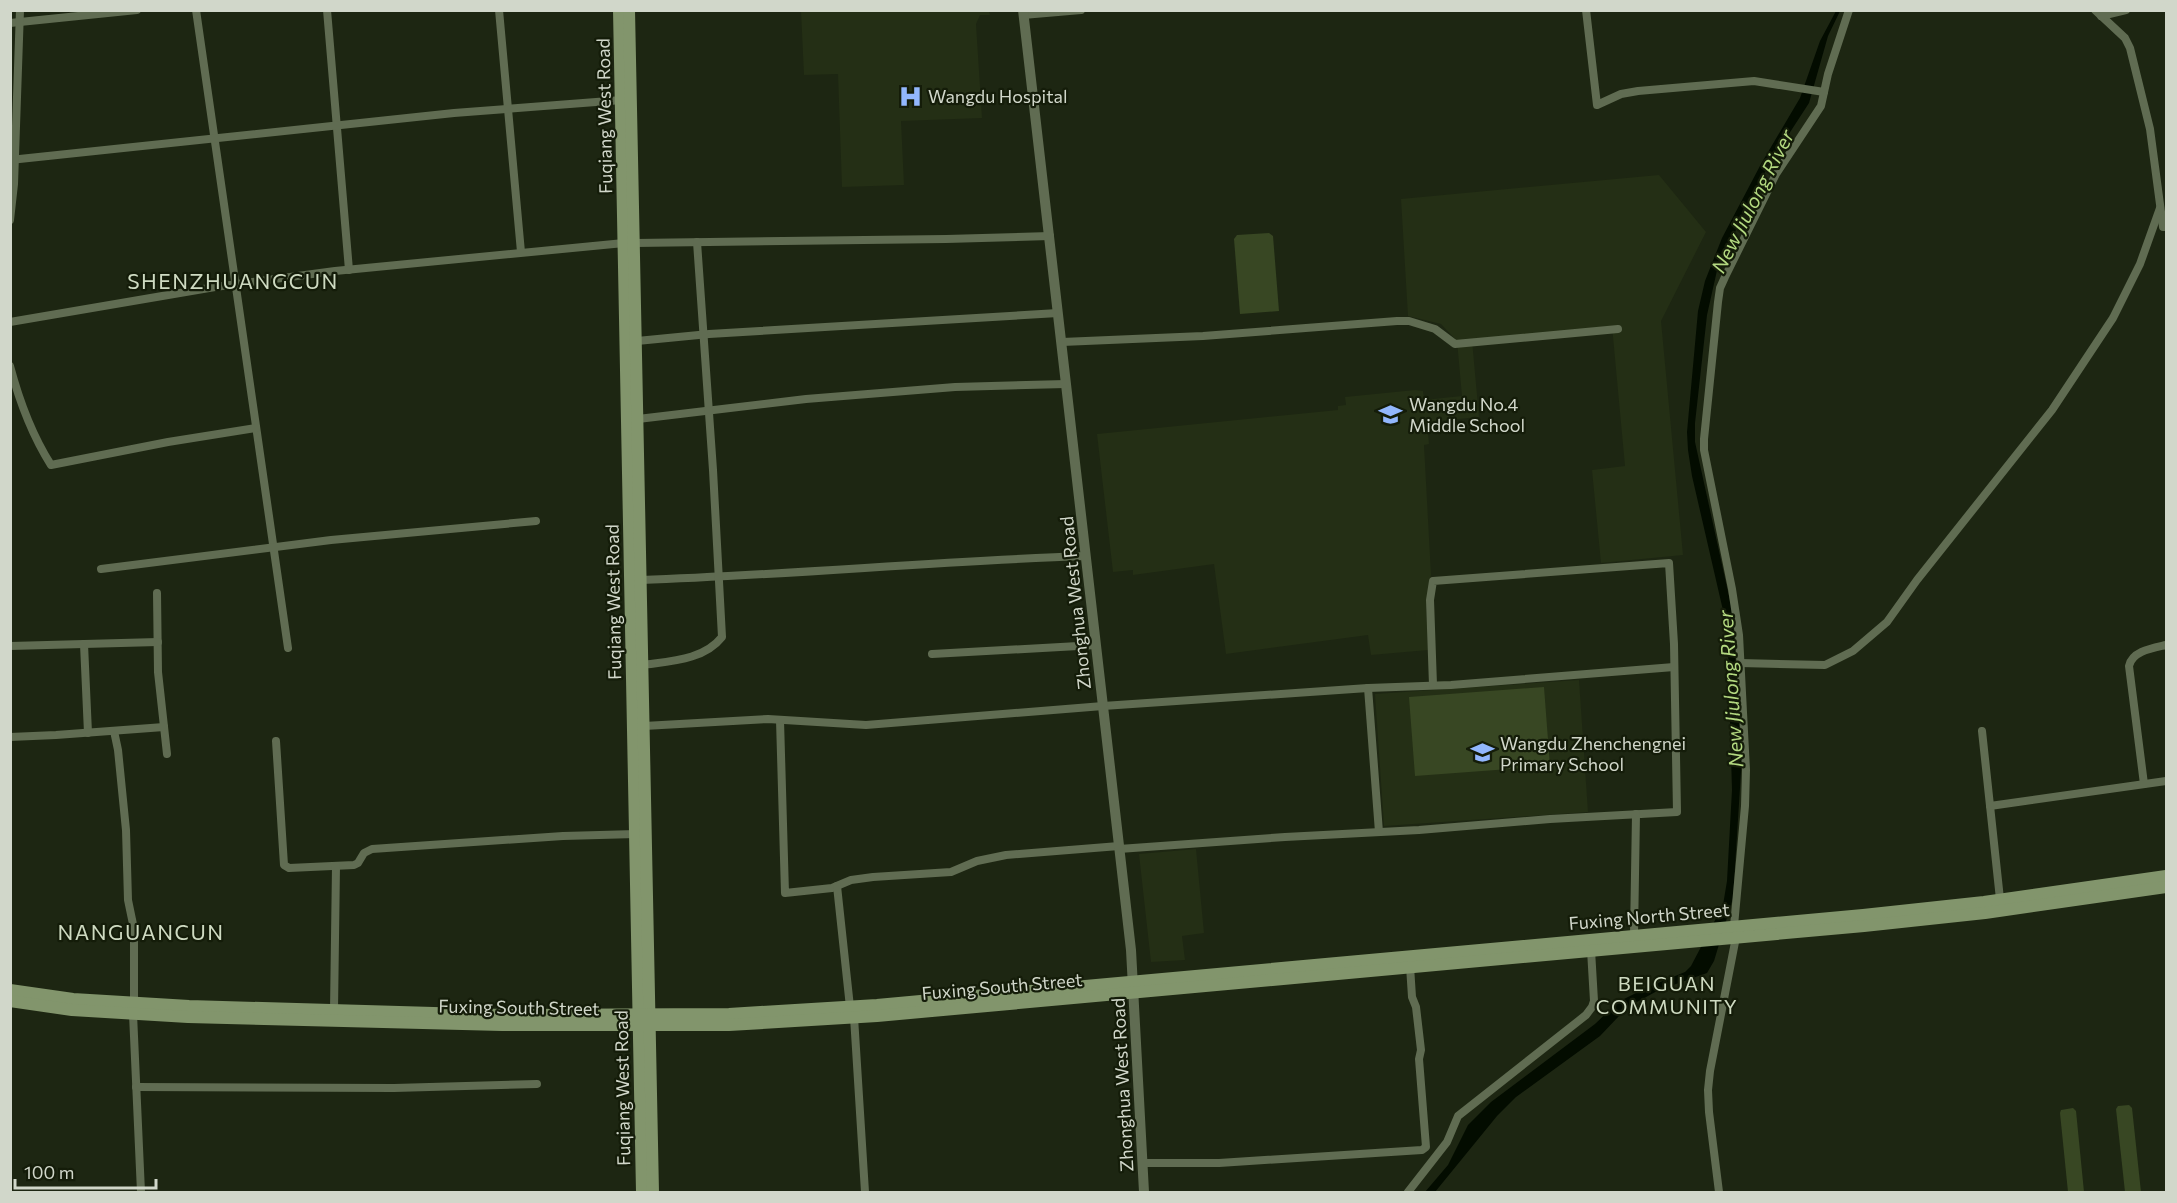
<svg xmlns="http://www.w3.org/2000/svg" width="2177" height="1203" font-family="Commissioner,sans-serif">
	<style>
		.built { fill: #242f15 }
		.grass { fill: #384723 }
		.water { fill: #030c00 }
		.lines { fill: none; stroke-linecap: round; stroke-linejoin: round }
		.minor { stroke: #606c52; stroke-width: 8 }
		.tertiary { stroke: #606c52; stroke-width: 10 }
		.secondary { stroke: #82956c; stroke-width: 12 }
		.labels { text-anchor: middle; dominant-baseline: central; stroke-width: 4.5; stroke-linejoin: round; paint-order: stroke }
		.poi-label { font-size: 18px; fill: #d1d7ca; stroke: #141c09; text-anchor: start }
		.street-label { font-size: 18px; fill: #d1d7ca; stroke: #141c09 }
		.water-label { font-size: 20px; font-style: italic; fill: #b3d980; stroke: #141c09 }
		.neighbourhood-label { font-size: 20px; letter-spacing: 1.5px; fill: #cedac1; stroke: #141c09 }
		.quarter-label { font-size: 21px; letter-spacing: 1.5px; fill: #cedac1; stroke: #141c09 }
	</style>
	<rect width="100%" height="100%" fill="#1d2612"/>
	<g class="built">
		<polygon points="801,11 989,11 990,15 980,15 976,24 982,118 901,121 904,185 842,187 838,74 804,75"/>
		<polygon points="1659,175 1706,232 1661,321 1683,555 1601,563 1592,470 1625,466 1612,326 1472,340 1479,417 1427,422 1429,444 1424,445 1431,575 1426,604 1428,650 1371,655 1368,635 1226,654 1214,564 1133,575 1133,570 1113,572 1097,434 1338,410 1338,406 1346,405 1345,397 1415,390 1423,391 1424,400 1462,396 1457,341 1441,324 1408,316 1401,199"/>
		<polygon points="1579,680 1588,812 1384,826 1375,694"/>
		<polygon points="1196,849 1204,933 1182,936 1185,960 1151,962 1139,854"/>
	</g>
	<g class="grass">
		<polygon points="1269,233 1273,236 1279,311 1240,314 1234,239 1237,235"/>
		<polygon points="1544,687 1550,766 1415,776 1409,697"/>
		<polygon points="2129,1105 2132,1108 2141,1192 2125,1192 2116,1109 2118,1106"/>
		<polygon points="2073,1108 2076,1111 2084,1192 2068,1192 2060,1113 2061,1110"/>
	</g>
	<polygon class="water" points="1836,11 1840,11 1828,36 1809,103 1768,166 1718,266 1707,315 1695,423 1695,442 1732,610 1742,756 1733,898 1714,961 1707,973 1659,990 1635,1003 1619,1016 1600,1036 1516,1097 1497,1116 1435,1192 1425,1192 1448,1165 1468,1125 1491,1102 1595,1024 1618,1002 1648,987 1685,972 1691,966 1723,905 1727,881 1732,790 1728,649 1725,619 1692,476 1688,450 1687,432 1698,311 1705,281 1722,238 1761,164 1800,98 1820,41"/>
	<g class="lines">
		<g class="minor">
			<polyline points="196,10 288,648"/>
			<polyline points="327,10 349,270"/>
			<polyline points="499,10 521,252"/>
			<polyline points="1586,10 1597,105 1621,94 1638,91 1754,81 1824,92"/>
			<polyline points="2095,10 2125,38 2130,48 2150,129 2163,227 2166,227"/>
			<polyline points="1023,15 1081,10"/>
			<polyline points="2101,16 2126,10"/>
			<polyline points="10,23 137,10"/>
			<polyline points="10,160 454,113 622,100"/>
			<polyline points="10,220 14,184 20,10"/>
			<polyline points="635,243 946,239 1050,236"/>
			<polyline points="10,322 215,287 335,271 624,243"/>
			<polyline points="637,341 709,334 1058,313"/>
			<polyline points="1062,342 1203,336 1397,321 1409,321 1435,329 1455,344 1618,329"/>
			<path d="M 10,366 C 19,400 32,435 51,465 L 168,442 L 256,428"/>
			<polyline points="638,419 806,399 955,387 1066,384"/>
			<polyline points="101,569 331,540 536,521"/>
			<path d="M 641,580 C 790,575 938,561 1086,556"/>
			<polyline points="157,593 158,672 167,754"/>
			<polyline points="84,644 88,733"/>
			<polyline points="10,646 158,642"/>
			<polyline points="932,654 1096,645"/>
			<polyline points="1740,663 1825,665 1853,651 1887,622 1917,580 2052,410 2113,318 2140,264 2160,208"/>
			<path d="M 643,665 C 671,661 704,660 722,637 L 713,470 L 697,242"/>
			<polyline points="1368,688 1379,832"/>
			<polyline points="780,720 785,893 832,888 851,880 873,877 951,872 977,861 1006,855 1119,846"/>
			<polyline points="644,726 768,719 866,725 1103,706 1368,688 1451,685 1674,667"/>
			<polyline points="114,731 118,750 126,830 128,900 134,929 134,1003"/>
			<polyline points="1982,731 2000,899"/>
			<polyline points="10,737 56,735 164,727"/>
			<polyline points="276,741 284,865 289,868 354,865 358,863 364,853 372,849 563,836 636,834"/>
			<path d="M 2144,784 L 2129,666 C 2132,651 2153,648 2166,645"/>
			<polyline points="1990,806 2166,781"/>
			<polyline points="1119,849 1285,837 1419,830 1550,819 1677,812 1674,644 1669,563 1433,581 1430,600 1433,685"/>
			<polyline points="837,886 850,1007"/>
			<polyline points="1734,926 1745,806 1746,770 1739,635 1732,589 1704,450 1704,439 1718,302 1720,288 1725,277 1776,174 1821,106 1828,74 1849,10"/>
			<polyline points="1634,935 1636,814"/>
			<polyline points="334,1010 336,866"/>
			<polyline points="133,1014 141,1192"/>
			<polyline points="854,1017 865,1192"/>
			<polyline points="136,1087 394,1088 537,1084"/>
			<polyline points="1142,1163 1219,1163 1422,1150 1426,1147 1419,1059 1421,1050 1416,1007 1412,997 1410,966"/>
			<polyline points="1408,1192 1447,1142 1458,1116 1586,1015 1592,1007 1594,1001 1591,950"/>
			<polyline points="1719,1192 1709,1112 1708,1090 1710,1071 1736,937"/>
		</g>
		<polyline class="tertiary" points="1023,10 1131,950 1144,1192"/>
		<g class="secondary">
			<polyline points="619,10 642,1192"/>
			<polyline points="629,10 653,1192"/>
			<polyline points="10,990 73,999 189,1006 502,1015 729,1014 877,1005 1863,915 1984,902 2166,876"/>
			<polyline points="10,1001 72,1010 188,1017 502,1025 729,1025 877,1016 1864,926 1985,913 2166,887"/>
		</g>
	</g>
	<defs>
		<symbol id="hospital-bare" viewBox="-9 -9 18 18"><path d="M-5-5h3v3.5h4V-5h3V5h-3V1.5h-4V5h-3Z" fill="#92b7fd" stroke="#141c09" stroke-width="2.5" paint-order="stroke"/></symbol>
		<symbol id="school-bare" viewBox="-9 -9 18 18"><path d="M0-5L7-2L0 1L-7-2ZM-4 1L0 2.5L4 1V4Q0 6-4 4Z" fill="#92b7fd" stroke="#141c09" stroke-width="2.5" paint-order="stroke"/></symbol>
	</defs>
	<g fill-rule="evenodd">
		<use href="#hospital-bare" x="894" y="80" width="33" height="33"/>
		<use href="#school-bare" x="1374" y="398" width="33" height="33"/>
		<use href="#school-bare" x="1466" y="736" width="33" height="33"/>
	</g>
	<g class="labels">
		<g class="poi-label">
			<text x="928" y="96">Wangdu Hospital</text>
			<text x="1409" y="404">Wangdu No.4<tspan x="1409" dy="21">Middle School</tspan></text>
			<text x="1500" y="743">Wangdu Zhenchengnei<tspan x="1500" dy="21">Primary School</tspan></text>
		</g>
		<g class="street-label">
			<text transform="translate(604 116) rotate(-91)">Fuqiang West Road</text>
			<text transform="translate(613 602) rotate(-91)">Fuqiang West Road</text>
			<text transform="translate(1075 603) rotate(-96)">Zhonghua West Road</text>
			<text transform="translate(1649 916) rotate(-5)">Fuxing North Street</text>
			<text transform="translate(1002 986) rotate(-5)">Fuxing South Street</text>
			<text transform="translate(519 1007) rotate(1)">Fuxing South Street</text>
			<text transform="translate(1122 1085) rotate(-93)">Zhonghua West Road</text>
			<text transform="translate(622 1088) rotate(-91)">Fuqiang West Road</text>
		</g>
		<g class="water-label">
			<text transform="translate(1752 201) rotate(-63)">New Jiulong River</text>
			<text transform="translate(1730 689) rotate(-94)">New Jiulong River</text>
		</g>
		<g class="neighbourhood-label">
			<text x="1667" y="983">BEIGUAN<tspan x="1667" dy="23">COMMUNITY</tspan></text>
		</g>
		<g class="quarter-label">
			<text x="233" y="280">SHENZHUANGCUN</text>
			<text x="141" y="931">NANGUANCUN</text>
		</g>
	</g>
	<rect width="2177" height="1203" fill="none" stroke="#d1d7ca" stroke-width="24"/>
	<path d="M15 1179v9h141v-9" fill="none" stroke="#d1d7ca" stroke-width="3"/>
	<text x="24" y="1179" font-size="18" fill="#d1d7ca" stroke="#141c09" stroke-width="4.5" paint-order="stroke">100 m</text>
</svg>
